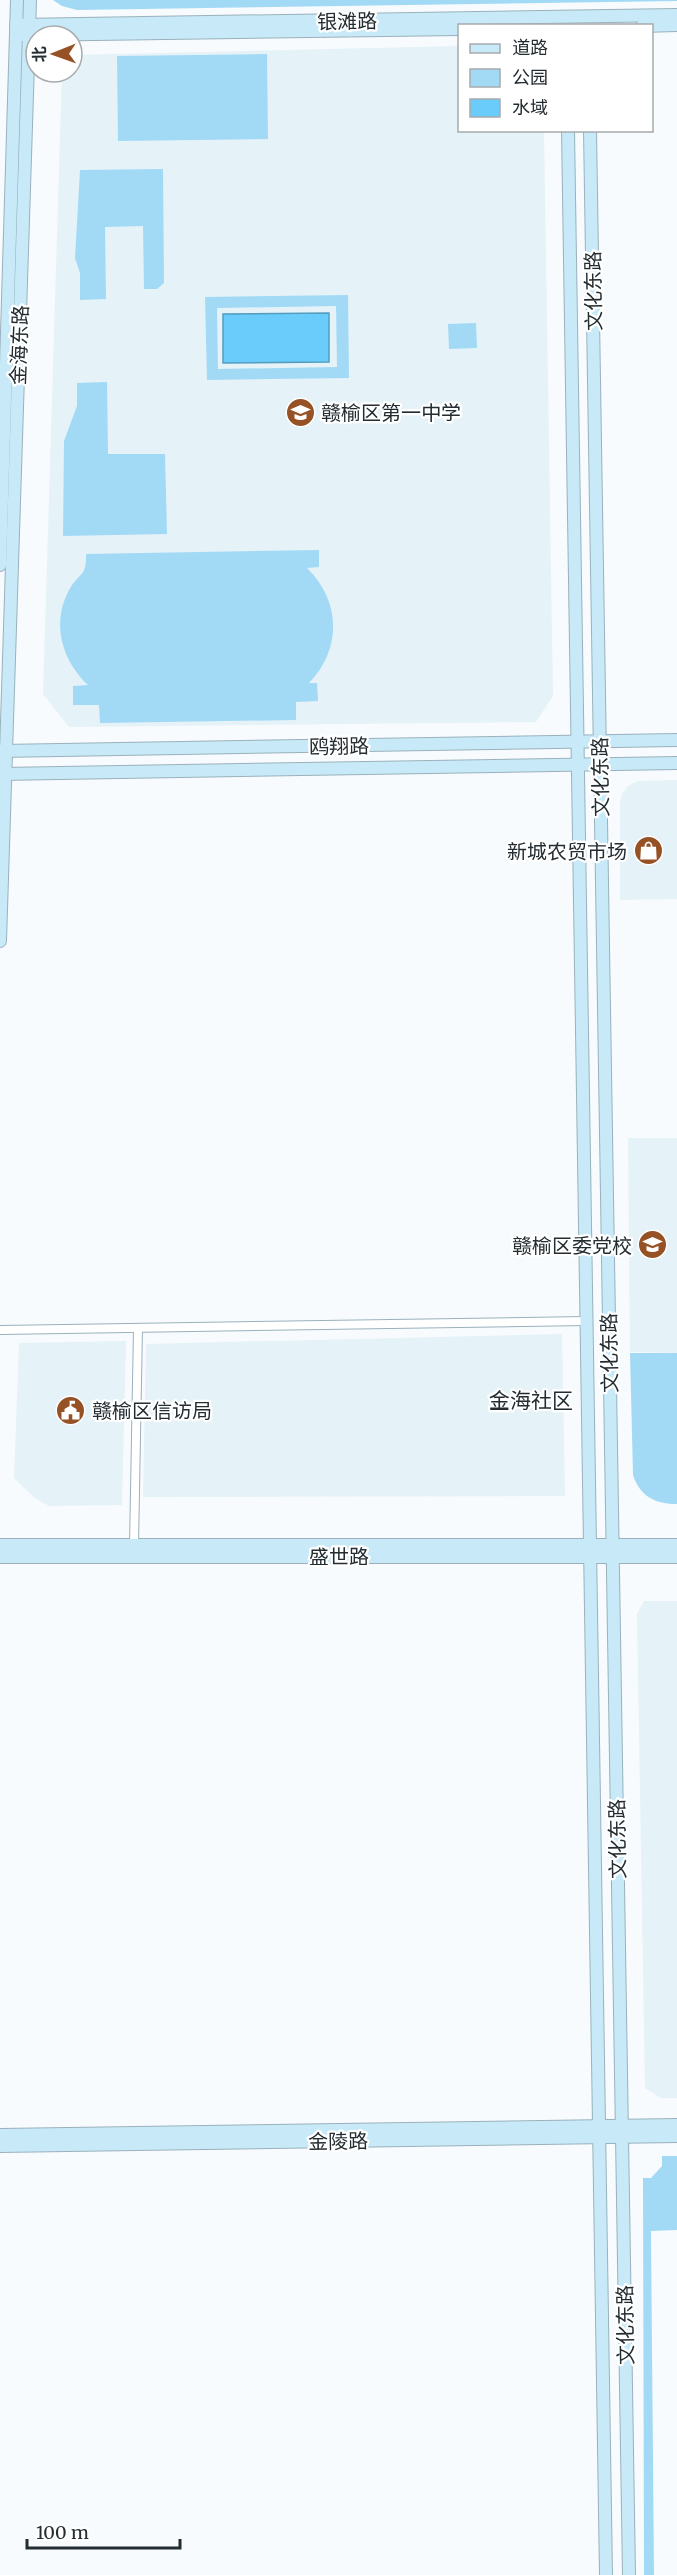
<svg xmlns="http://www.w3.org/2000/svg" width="677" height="2575" font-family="Merriweather,'Noto Sans SC',serif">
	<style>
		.built { fill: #e5f2f8 }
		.green { fill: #a2daf6; fill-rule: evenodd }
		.water { fill: #69ccfa; stroke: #549cbe; stroke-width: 1.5 }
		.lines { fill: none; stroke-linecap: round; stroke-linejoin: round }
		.street-casing { stroke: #9ab1bc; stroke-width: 10 }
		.secondary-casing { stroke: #9ab1bc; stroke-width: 14 }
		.street { stroke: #fff; stroke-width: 8 }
		.secondary { stroke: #c8eaf8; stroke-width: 12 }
		.labels { text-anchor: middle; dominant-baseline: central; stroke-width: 4.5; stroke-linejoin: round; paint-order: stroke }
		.street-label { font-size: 20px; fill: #232c31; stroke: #fff }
		.poi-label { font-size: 20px; fill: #232c31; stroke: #fff; text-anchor: start }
		.neighbourhood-label { font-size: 21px; fill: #232c31; stroke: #fff }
	</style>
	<rect width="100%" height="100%" fill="#f7fbfe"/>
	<g class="built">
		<polygon points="459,46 460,130 544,131 553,696 536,722 69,727 43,694 62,72 72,72 73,55"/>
		<polygon points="677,780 677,899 620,900 620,803 622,794 628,786 638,781"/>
		<polygon points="628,1138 677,1138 677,1353 630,1352"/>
		<polygon points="562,1334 565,1496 143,1497 146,1344"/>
		<polygon points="126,1341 122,1505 49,1506 35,1498 14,1478 19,1343"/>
		<polygon points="644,1601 677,1601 677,2098 661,2098 645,2088 637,1614"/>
	</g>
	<g class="green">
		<polygon points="53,0 677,0 677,1 77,10 62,6"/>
		<polygon points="267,54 268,139 118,141 117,56"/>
		<polygon points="163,169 164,283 157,289 144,289 143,226 105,227 106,299 80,300 80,273 75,258 80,170"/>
		<path d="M 348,295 L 349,378 L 207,380 L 205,297 ZM 336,306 L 337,367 L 218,369 L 217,308 Z"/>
		<polygon points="476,323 477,348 449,349 448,324"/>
		<polygon points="107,382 108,454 165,454 167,534 63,536 64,441 77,406 77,383"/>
		<path d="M 319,550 L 319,567 L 307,568 C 341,601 342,649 309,683 L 317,683 L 318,701 L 296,702 L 296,720 L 100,723 L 99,705 L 73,705 L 73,686 L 88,685 C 62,660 51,624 69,590 C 79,572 87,577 86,554 Z"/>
		<path d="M 630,1353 L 677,1353 L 677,1504 C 656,1504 640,1497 633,1475 Z"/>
		<polygon points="662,2156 677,2156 677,2230 651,2231 654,2575 644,2575 643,2178 651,2178 662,2166"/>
	</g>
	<polygon class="water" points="329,313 329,362 223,363 223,314"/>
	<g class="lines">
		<defs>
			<g id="street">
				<polyline points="0,1330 586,1321"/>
				<polyline points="134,1545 138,1328"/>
			</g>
			<g id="secondary">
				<polyline points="16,25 677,15"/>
				<polyline points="642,26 677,25"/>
				<polyline points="23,35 460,29"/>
				<polyline points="568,130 606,2575"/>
				<polyline points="590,130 629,2575"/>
				<polyline points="0,565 17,0"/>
				<polyline points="0,751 677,740"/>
				<polyline points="0,774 677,763"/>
				<polyline points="0,941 30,0"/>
				<polyline points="0,1545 677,1545"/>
				<polyline points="0,1557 677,1557"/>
				<polyline points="0,2135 677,2125"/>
				<polyline points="0,2146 677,2136"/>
			</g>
		</defs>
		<use href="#street" class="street-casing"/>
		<use href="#secondary" class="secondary-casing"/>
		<use href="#street" class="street"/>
		<use href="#secondary" class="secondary"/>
	</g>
	<defs>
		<symbol id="school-disc" viewBox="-11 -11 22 22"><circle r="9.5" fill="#965125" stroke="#fff"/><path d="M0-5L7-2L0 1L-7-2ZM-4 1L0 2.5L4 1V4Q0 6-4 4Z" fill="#fff"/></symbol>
		<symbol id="shop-disc" viewBox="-11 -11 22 22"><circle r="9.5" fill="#965125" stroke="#fff"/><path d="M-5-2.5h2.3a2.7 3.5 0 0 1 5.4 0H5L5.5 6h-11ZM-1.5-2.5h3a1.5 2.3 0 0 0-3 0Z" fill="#fff"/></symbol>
		<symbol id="civic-disc" viewBox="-11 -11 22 22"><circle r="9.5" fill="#965125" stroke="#fff"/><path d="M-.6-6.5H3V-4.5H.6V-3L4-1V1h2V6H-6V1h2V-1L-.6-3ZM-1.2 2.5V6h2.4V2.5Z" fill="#fff"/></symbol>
	</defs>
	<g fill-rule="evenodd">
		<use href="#school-disc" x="284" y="396" width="33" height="33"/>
		<use href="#shop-disc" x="632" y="834" width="33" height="33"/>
		<use href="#school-disc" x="636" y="1228" width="33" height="33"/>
		<use href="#civic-disc" x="54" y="1394" width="33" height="33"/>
	</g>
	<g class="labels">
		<g class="street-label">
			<text transform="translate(347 21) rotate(-1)">银滩路</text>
			<text transform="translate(593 291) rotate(-91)">文化东路</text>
			<text transform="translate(19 345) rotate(-88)">金海东路</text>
			<text transform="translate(339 746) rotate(-1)">鸥翔路</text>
			<text transform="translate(600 777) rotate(-91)">文化东路</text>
			<text transform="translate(609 1353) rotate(-91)">文化东路</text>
			<text x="339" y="1556">盛世路</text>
			<text transform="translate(617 1839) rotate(-91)">文化东路</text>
			<text transform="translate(338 2141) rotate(-1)">金陵路</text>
			<text transform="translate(625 2325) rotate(-91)">文化东路</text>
		</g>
		<g class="poi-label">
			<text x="321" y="412">赣榆区第一中学</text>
			<text x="627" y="851" text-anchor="end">新城农贸市场</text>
			<text x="632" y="1245" text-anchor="end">赣榆区委党校</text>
			<text x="92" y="1410">赣榆区信访局</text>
		</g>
		<g class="neighbourhood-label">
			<text x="531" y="1400">金海社区</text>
		</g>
	</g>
	<rect x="458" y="24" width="195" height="108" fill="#ffffff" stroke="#a7abad" stroke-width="1.5"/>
	<rect x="470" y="44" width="30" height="9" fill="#c8eaf8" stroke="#a7abad" stroke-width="1.5"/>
	<text x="512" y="54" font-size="18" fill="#232c31">道路</text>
	<rect x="470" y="69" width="30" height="18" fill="#a2daf6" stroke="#a7abad" stroke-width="1.5"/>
	<text x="512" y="84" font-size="18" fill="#232c31">公园</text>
	<rect x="470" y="99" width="30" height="18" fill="#69ccfa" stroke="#a7abad" stroke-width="1.5"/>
	<text x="512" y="114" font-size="18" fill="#232c31">水域</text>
	<g transform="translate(54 54) rotate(269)"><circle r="28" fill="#ffffff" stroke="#a7abad" stroke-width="1.5"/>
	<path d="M0-4.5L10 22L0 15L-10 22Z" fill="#965125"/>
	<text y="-9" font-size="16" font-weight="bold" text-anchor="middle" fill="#232c31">北</text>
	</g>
	<path d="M27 2539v9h153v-9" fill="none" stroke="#232c31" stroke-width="3"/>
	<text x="36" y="2539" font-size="18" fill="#232c31" stroke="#ffffff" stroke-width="4.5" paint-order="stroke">100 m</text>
</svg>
